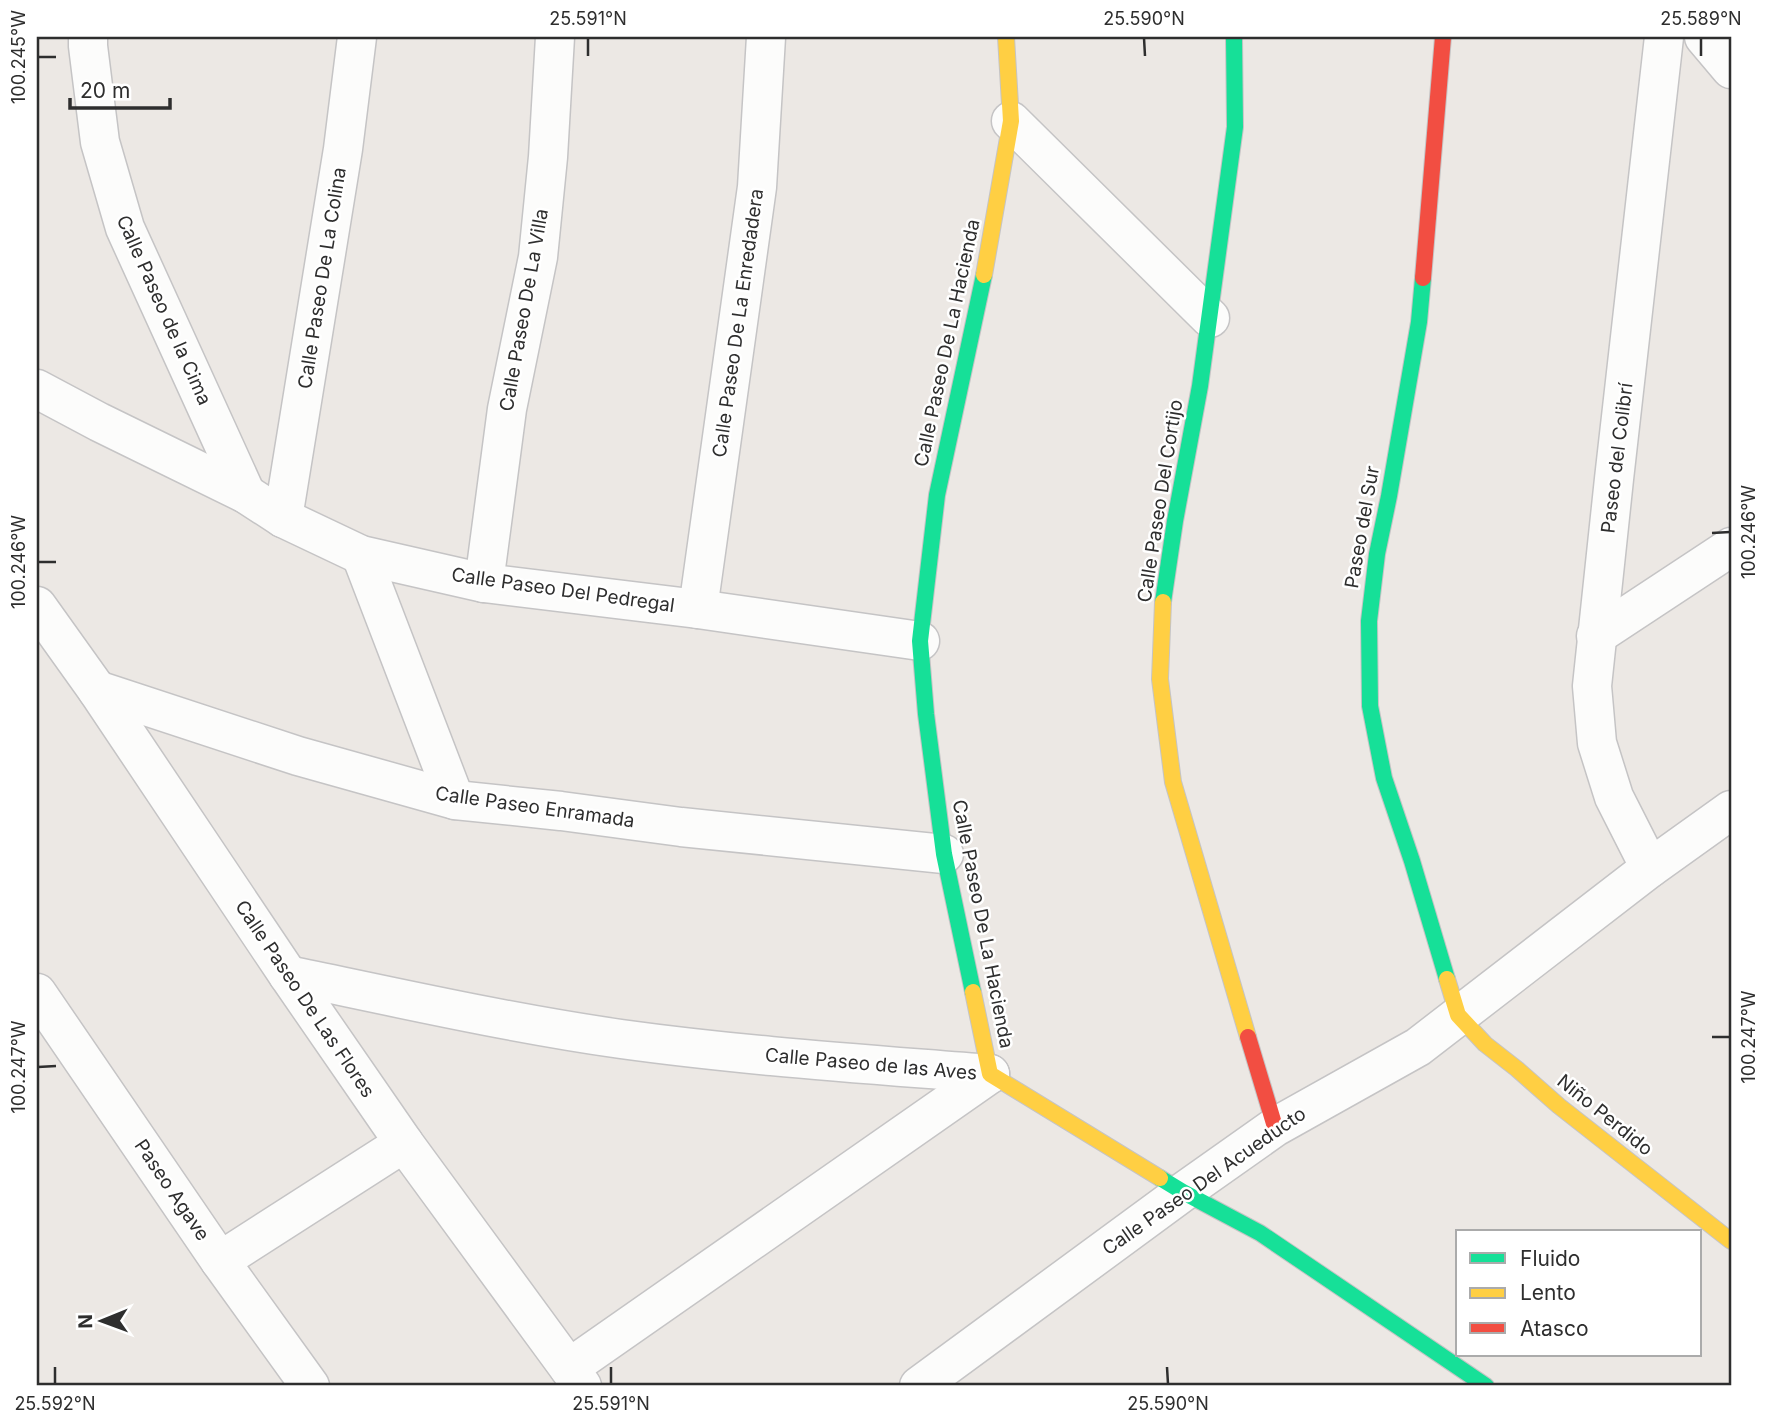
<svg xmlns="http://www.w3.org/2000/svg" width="1768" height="1423" font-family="Inter,sans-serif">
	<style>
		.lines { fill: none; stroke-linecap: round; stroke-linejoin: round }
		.street-casing { stroke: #c5c4c5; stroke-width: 41 }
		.fast-casing { stroke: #c5c4c5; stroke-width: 18 }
		.slow-casing { stroke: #c5c4c5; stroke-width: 18 }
		.jam-casing { stroke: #c5c4c5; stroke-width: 18 }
		.street { stroke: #fcfcfb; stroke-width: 38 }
		.fast { stroke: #16e098; stroke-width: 16 }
		.slow { stroke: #ffcf43; stroke-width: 16 }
		.jam { stroke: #f24e42; stroke-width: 16 }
		.ticks { fill: none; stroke: #2e2e2e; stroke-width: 2.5 }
		.labels { text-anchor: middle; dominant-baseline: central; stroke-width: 5; stroke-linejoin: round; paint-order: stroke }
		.street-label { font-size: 19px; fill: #2e2e2e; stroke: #fff }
		.neatline { fill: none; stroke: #2e2e2e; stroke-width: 2.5 }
		.ticks-label { font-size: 18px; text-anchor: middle; fill: #2e2e2e }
	</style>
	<rect width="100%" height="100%" fill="#ece8e4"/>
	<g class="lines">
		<defs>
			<g id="street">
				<polyline points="88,37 88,46 100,142 125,228 246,494"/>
				<polyline points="1704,37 1731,69"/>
				<polyline points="1011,121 1210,318"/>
				<polyline points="37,389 99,422 246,494 283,518 361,555 484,583 698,609 920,641"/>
				<polyline points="283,518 343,149 357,37"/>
				<polyline points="361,555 455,800"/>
				<polyline points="484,583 507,409 538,257 548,157 555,37"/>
				<polyline points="37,606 97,690 288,975 404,1143 582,1386"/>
				<polyline points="698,609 757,187 766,37"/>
				<polyline points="1596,636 1731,547"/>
				<polyline points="97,690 298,756 455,800 561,811 681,827 944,854"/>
				<polyline points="1650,868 1614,797 1597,743 1592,686 1614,479 1664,37"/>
				<path d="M 288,975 C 399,998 509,1023 621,1039 C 744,1056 867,1064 990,1074"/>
				<polyline points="37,993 220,1261 310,1386"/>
				<polyline points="220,1261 404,1143"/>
				<polyline points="569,1368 990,1074"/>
				<polyline points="919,1386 1183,1192 1275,1127 1418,1047 1650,868 1731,810"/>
			</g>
			<g id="fast">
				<polyline points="1423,278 1419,322 1389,496 1377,554 1369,621 1370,706 1384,778 1412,861 1447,979"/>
				<polyline points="1163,602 1175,521 1200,386 1235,127 1234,37"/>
				<polyline points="973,992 944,854 926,714 920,641 937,495 984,275"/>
				<polyline points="1160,1178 1183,1192 1260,1233 1486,1386"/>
			</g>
			<g id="slow">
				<polyline points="984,275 1011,121 1006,37"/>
				<polyline points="1163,602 1160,679 1173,782 1248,1037"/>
				<polyline points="1447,979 1458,1015 1485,1044 1517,1069 1559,1106 1731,1241"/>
				<polyline points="973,992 990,1074 1160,1178"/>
			</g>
			<g id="jam">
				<polyline points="1423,278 1443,37"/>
				<polyline points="1248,1037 1275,1127"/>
			</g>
		</defs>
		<use href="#street" class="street-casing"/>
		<use href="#fast" class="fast-casing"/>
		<use href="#slow" class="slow-casing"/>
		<use href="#jam" class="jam-casing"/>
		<use href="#street" class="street"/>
		<use href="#fast" class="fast"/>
		<use href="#slow" class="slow"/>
		<use href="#jam" class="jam"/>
	</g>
	<path class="ticks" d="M 588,38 L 588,56M 1144,38 L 1145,56M 1701,38 L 1701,56M 38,57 L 56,57M 1712,533 L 1730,532M 38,562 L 56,562M 1712,1037 L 1730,1037M 38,1067 L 56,1066M 55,1367 L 55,1384M 611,1367 L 611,1384M 1167,1367 L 1168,1384"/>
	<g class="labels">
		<g class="street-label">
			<text transform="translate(322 278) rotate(-81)">Calle Paseo De La Colina</text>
			<text transform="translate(164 310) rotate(66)">Calle Paseo de la Cima</text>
			<text transform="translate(524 310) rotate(-80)">Calle Paseo De La Villa</text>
			<text transform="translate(738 323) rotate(-82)">Calle Paseo De La Enredadera</text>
			<text transform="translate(947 343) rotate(-78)">Calle Paseo De La Hacienda</text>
			<text transform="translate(1617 458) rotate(-83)">Paseo del Colibrí</text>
			<text transform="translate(1160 501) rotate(-81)">Calle Paseo Del Cortijo</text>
			<text transform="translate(1362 527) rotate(-80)">Paseo del Sur</text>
			<text transform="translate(563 590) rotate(8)">Calle Paseo Del Pedregal</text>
			<text transform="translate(535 807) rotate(8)">Calle Paseo Enramada</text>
			<text transform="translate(983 924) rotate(79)">Calle Paseo De La Hacienda</text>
			<text transform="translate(305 999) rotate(56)">Calle Paseo De Las Flores</text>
			<text transform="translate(871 1064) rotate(5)">Calle Paseo de las Aves</text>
			<text transform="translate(1605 1115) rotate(39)">Niño Perdido</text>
			<text transform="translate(1204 1181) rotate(-35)">Calle Paseo Del Acueducto</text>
			<text transform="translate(172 1190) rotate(56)">Paseo Agave</text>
		</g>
	</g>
	<rect width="1768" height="1423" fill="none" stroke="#ffffff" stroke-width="77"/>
	<rect x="1456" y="1230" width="245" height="126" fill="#ffffff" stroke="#ababab" stroke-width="2"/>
	<rect x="1470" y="1253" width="35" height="10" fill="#16e098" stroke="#ababab" stroke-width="2"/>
	<text x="1520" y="1266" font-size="21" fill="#2e2e2e">Fluido</text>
	<rect x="1470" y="1288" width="35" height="10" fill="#ffcf43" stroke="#ababab" stroke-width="2"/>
	<text x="1520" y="1300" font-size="21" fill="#2e2e2e">Lento</text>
	<rect x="1470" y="1323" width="35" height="10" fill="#f24e42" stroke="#ababab" stroke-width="2"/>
	<text x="1520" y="1336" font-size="21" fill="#2e2e2e">Atasco</text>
	<g transform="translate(102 1321) rotate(269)" stroke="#ffffff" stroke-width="5" paint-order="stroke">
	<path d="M0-5L12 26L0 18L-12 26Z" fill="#2e2e2e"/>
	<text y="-10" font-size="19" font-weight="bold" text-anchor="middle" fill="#2e2e2e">N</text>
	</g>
	<path d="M70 98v10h100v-10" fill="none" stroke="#2e2e2e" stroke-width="3.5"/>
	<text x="80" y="98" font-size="21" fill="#2e2e2e" stroke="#ffffff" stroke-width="5" paint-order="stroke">20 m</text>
	<rect x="38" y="38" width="1692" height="1346" class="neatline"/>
	<g class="ticks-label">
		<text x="588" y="25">25.591°N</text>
		<text x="1144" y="25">25.590°N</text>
		<text x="1701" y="25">25.589°N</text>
		<text transform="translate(19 57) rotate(-90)" y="6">100.245°W</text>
		<text transform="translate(1749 532) rotate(-90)" y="6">100.246°W</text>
		<text transform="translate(19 562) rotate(-90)" y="6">100.246°W</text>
		<text transform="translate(1749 1037) rotate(-90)" y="6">100.247°W</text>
		<text transform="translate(19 1067) rotate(-90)" y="6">100.247°W</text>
		<text x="55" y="1410">25.592°N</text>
		<text x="611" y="1410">25.591°N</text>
		<text x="1168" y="1410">25.590°N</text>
	</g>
</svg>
